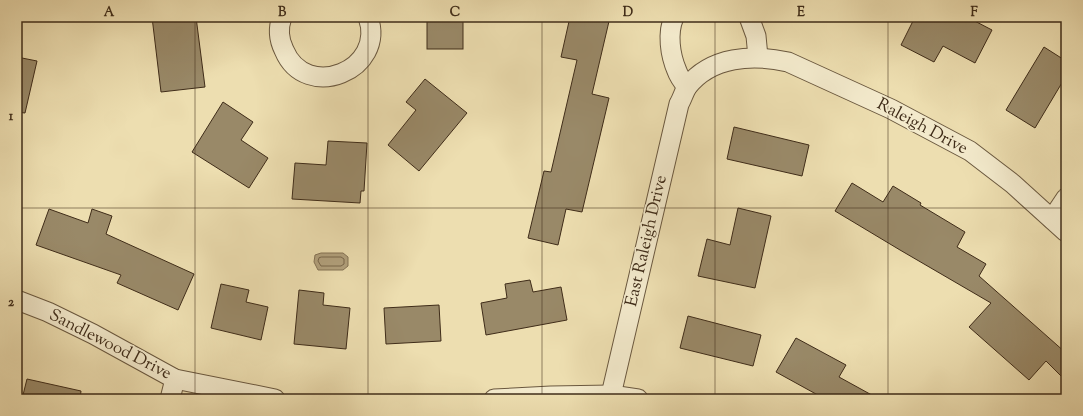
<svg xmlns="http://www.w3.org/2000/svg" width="1083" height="416" font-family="'Sorts Mill Goudy',serif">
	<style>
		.water { fill: #b2a17d; stroke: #847255 }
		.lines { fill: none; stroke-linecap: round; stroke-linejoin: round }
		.shore { stroke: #78664b; stroke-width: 1 }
		.building { fill: #998968; stroke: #3f2c19 }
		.street-casing { stroke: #6a583f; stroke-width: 21 }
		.street { stroke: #f3eacc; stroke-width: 19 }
		.grid { fill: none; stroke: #3f2c19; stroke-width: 1; stroke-opacity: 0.55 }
		.labels { text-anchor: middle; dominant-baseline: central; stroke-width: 3.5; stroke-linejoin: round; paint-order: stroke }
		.street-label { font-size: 17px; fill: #3f2c19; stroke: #f3eacc }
		.neatline { fill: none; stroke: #3f2c19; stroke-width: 1.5 }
		.grid-label { font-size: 13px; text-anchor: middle; font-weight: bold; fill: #3f2c19 }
	</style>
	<rect width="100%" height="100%" fill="#eddeb0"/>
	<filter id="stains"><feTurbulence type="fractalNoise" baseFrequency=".005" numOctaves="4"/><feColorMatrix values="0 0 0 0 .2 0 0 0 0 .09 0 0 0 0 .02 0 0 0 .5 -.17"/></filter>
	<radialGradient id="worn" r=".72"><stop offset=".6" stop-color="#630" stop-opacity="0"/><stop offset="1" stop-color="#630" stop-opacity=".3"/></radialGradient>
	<polygon class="water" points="321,253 343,253 348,257 348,266 343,270 318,270 314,262 315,255"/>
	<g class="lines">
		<polygon class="shore" points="322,257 341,257 344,259 344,264 341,266 321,266 318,261 319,258"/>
	</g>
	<g class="building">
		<polygon points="152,17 196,17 205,87 161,92"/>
		<rect x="427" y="17" width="36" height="32"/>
		<polygon points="570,17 610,17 592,94 609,98 582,212 566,209 558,245 528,238 544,171 551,172 577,60 561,57"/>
		<polygon points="915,17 967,17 992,30 975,63 943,46 934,62 901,45"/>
		<polygon points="1044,47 1066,61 1066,76 1035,128 1006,110"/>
		<polygon points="17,57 37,61 25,113 17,112"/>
		<polygon points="425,79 467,113 419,171 388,145 416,110 406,102"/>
		<polygon points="223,102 253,122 241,140 268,158 249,188 192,152"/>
		<polygon points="734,127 809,145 802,176 727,159"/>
		<polygon points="328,141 367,143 364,191 361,191 360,203 292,199 295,163 326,165"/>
		<polygon points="852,183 883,202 893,186 921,203 920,205 965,232 957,247 986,264 979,276 1066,353 1066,381 1046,361 1029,380 969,327 991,303 900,250 835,211"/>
		<polygon points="738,208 771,216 755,288 698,276 707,239 730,245"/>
		<polygon points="49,209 88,223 92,209 112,216 106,234 194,274 178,310 117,283 121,275 36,245"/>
		<polygon points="530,280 533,292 561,287 567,320 486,335 481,303 507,298 505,284"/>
		<polygon points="221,284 249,290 246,302 268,307 261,340 211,328"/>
		<polygon points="299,290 324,293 323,305 350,308 346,349 294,344"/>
		<polygon points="439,305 441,341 386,344 384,308"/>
		<polygon points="688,316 761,335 753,366 680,348"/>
		<polygon points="796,338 846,365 839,377 879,399 825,399 776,372"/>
		<polygon points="27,379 81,391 80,399 22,399"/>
	</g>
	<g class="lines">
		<defs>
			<g id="street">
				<path d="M 282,17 C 278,28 279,40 284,50 C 306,103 387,70 368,17"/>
				<path d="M 674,17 C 667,33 670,55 677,71 C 679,77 683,82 687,87"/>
				<polyline points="749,17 756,36 758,57"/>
				<polyline points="1052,219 1066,198"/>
				<polyline points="17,300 48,312 93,334 175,379 275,399"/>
				<path d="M 611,395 L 679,104 C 682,99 684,92 687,87 C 711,56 753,54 788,62 L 891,109 L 970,151 L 1013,184 L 1066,232"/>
				<polyline points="170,399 175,379"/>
				<polyline points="494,399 551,396 611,395 638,399"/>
			</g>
		</defs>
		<use href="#street" class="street-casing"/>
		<use href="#street" class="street"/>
	</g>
	<path class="grid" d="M 195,17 L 195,399M 368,17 L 368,399M 542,17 L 542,399M 715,17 L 715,399M 888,17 L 888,399M 17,208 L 1066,208"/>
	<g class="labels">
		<g class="street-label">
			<text transform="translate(922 127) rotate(28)">Raleigh Drive</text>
			<text transform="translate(647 241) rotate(-77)">East Raleigh Drive</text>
			<text transform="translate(110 345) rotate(27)">Sandlewood Drive</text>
		</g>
	</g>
	<rect width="1083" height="416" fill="none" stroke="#eddeb0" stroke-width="44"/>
	<rect x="22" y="22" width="1039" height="372" class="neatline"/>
	<g class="grid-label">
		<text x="109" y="16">A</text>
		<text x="282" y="16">B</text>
		<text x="455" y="16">C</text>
		<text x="628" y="16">D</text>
		<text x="801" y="16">E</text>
		<text x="974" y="16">F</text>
		<text x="11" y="120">1</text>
		<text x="11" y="306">2</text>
	</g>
	<rect width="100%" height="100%" filter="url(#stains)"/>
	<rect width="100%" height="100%" fill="url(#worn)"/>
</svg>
